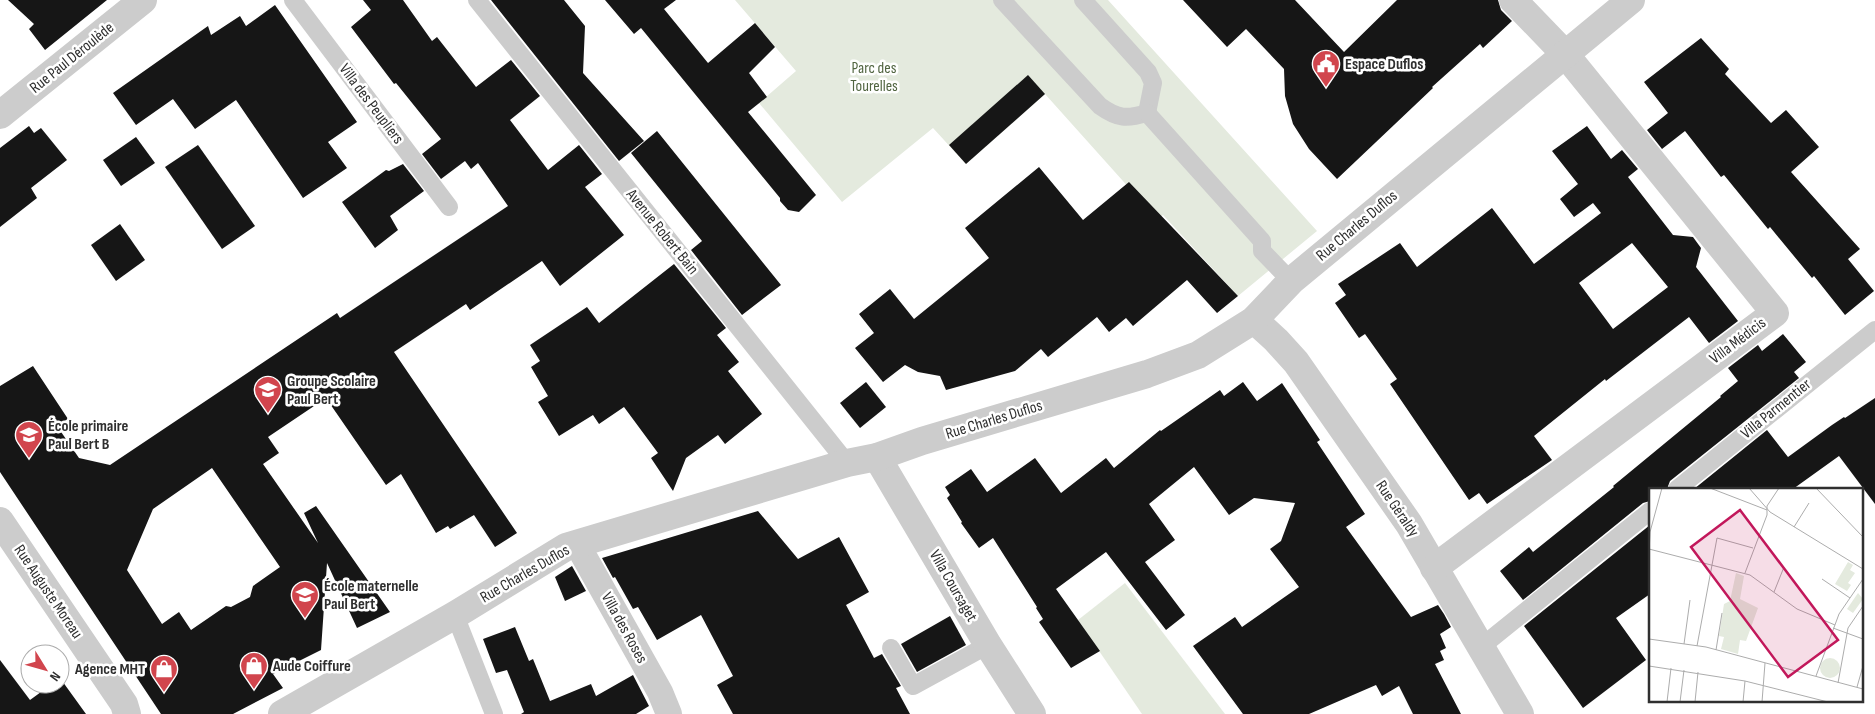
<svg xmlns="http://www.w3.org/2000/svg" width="1875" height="714" font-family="'Sofia Sans Condensed',sans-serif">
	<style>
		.green { fill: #e4eade }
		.building { fill: #161616; fill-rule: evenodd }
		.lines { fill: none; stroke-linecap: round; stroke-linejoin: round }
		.service { stroke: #ccc; stroke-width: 18 }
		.pedestrian { stroke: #ccc; stroke-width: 26 }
		.minor { stroke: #ccc; stroke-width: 28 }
		.labels { text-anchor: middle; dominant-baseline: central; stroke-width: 5; stroke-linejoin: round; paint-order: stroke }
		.street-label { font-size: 16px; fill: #2f2f2f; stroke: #fff }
		.poi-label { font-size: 16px; font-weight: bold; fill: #2f2f2f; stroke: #fff; text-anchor: start }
		.park-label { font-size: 16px; fill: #516541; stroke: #fff }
		.inset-road { fill: none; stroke: #acacac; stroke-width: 1 }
		.view { fill: #c2185b; fill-opacity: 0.15; stroke: #c2185b; stroke-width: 2.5 }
		.inset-edge { fill: none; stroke: #2f2f2f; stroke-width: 2.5 }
	</style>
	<rect width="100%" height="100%" fill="#fff"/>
	<g class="green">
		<polygon points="735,0 1108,0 1317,231 1238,296 1163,215 1157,219 1045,94 966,164 933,128 842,202 759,103 796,71"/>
		<polygon points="1125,583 1225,714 1142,714 1078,620"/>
	</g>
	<g class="building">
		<polygon points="8,0 107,0 45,50 29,29 34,24"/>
		<path d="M 363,0 L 403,0 L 432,41 L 437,37 L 476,87 L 511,60 L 540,96 L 510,120 L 548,170 L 579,145 L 602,174 L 585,187 L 624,235 L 560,286 L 542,261 L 470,310 L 466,304 L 394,352 L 517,533 L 495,547 L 474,515 L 450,529 L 448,526 L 436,533 L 401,474 L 386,485 L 326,398 L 268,437 L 279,453 L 263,464 L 318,543 L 304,513 L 316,506 L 390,612 L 357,628 L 327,563 L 321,650 L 273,674 L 283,688 L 233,714 L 161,714 L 0,472 L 0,386 L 33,366 L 68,419 L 57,426 L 79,458 L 110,465 L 337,313 L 340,318 L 508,206 L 478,163 L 471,169 L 465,161 L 441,179 L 422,154 L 441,139 L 396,83 L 394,84 L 351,27 L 371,10 ZM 212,468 L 280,567 L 253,586 L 250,597 L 231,607 L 226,606 L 191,630 L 179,612 L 162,624 L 127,570 L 153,509 Z"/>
		<polygon points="491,0 564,0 585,26 583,73 644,141 619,161"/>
		<polygon points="605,0 676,0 664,9 708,63 755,23 775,47 749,73 767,97 748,112 816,195 799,212 788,210 780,201 780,198 641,28 634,34"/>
		<polygon points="1183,0 1295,0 1344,52 1397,0 1498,0 1501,10 1512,21 1483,48 1480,44 1432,87 1433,88 1337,179 1309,149 1293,124 1285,96 1284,69 1246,29 1227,47"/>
		<polygon points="275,5 357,122 328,142 347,168 303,198 236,100 195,129 173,99 136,125 113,93 208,26 211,35 240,16 246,26"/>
		<polygon points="1701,38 1729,69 1725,74 1771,123 1786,110 1819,147 1791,172 1860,249 1848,259 1874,291 1845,315 1814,276 1812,278 1770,227 1768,229 1724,175 1721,177 1685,131 1662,149 1647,130 1668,113 1644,82"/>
		<polygon points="1028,75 1045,94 966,164 949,145"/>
		<polygon points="29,126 34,133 41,128 67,160 31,188 37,198 0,227 0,148"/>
		<path d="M 1587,126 L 1611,159 L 1622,150 L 1638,169 L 1628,177 L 1673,235 L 1693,237 L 1701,248 L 1696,267 L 1738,321 L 1709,343 L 1689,317 L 1606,381 L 1605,379 L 1534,436 L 1552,460 L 1487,504 L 1479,493 L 1469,500 L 1390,384 L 1397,379 L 1365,334 L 1359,338 L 1335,303 L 1346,295 L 1338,284 L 1400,243 L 1417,267 L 1492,208 L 1534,264 L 1601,213 L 1593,203 L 1574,217 L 1560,199 L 1578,184 L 1552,151 ZM 1632,243 L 1668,287 L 1613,329 L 1579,283 Z"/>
		<polygon points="657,131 781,285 742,315 691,250 702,241 631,153"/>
		<polygon points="136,137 155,163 121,186 103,160"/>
		<polygon points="198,145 255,226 222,249 165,167"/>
		<polygon points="403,164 424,191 390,216 398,230 375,248 342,202 386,170 389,171"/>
		<polygon points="1039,167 1083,220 1129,182 1238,296 1217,313 1187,280 1133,326 1126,318 1109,332 1097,317 1048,357 1041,349 1015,371 946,390 940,376 918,372 905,365 883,382 855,348 874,333 859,314 890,289 914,319 989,258 965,228"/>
		<polygon points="120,224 145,260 116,281 91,245"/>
		<polygon points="674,264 726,328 717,335 739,362 728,371 762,414 725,444 718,435 686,458 673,491 651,458 658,453 624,407 599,424 593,415 559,436 538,402 548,396 531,367 540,361 530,345 587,307 599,323"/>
		<polygon points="1783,334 1806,362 1794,372 1799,378 1670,481 1667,489 1650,489 1650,501 1643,503 1523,600 1500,571 1529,547 1533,552 1614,487 1613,486 1721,397 1720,396 1738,381 1728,368 1758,345 1762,351"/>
		<polygon points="866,382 886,407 860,428 840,403"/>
		<polygon points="1243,382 1257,401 1282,383 1320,440 1317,442 1365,514 1346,527 1411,617 1438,605 1444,614 1451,627 1440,634 1446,648 1440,651 1444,660 1435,664 1461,714 1413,714 1399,686 1382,696 1376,685 1309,714 1243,714 1193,646 1235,617 1242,627 1299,587 1270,549 1281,541 1295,503 1254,498 1229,515 1194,467 1149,504 1175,540 1145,562 1185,615 1166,630 1106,552 1056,589 1100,651 1071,668 1039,622 1043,619 1036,608 1037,607 993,538 979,548 961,523 962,522 947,498 950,495 945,487 971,469 987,492 1035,458 1061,493 1106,458 1114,468 1160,430 1161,431 1220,390 1224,396"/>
		<polygon points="1875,398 1875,504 1839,456 1793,489 1694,489 1767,430 1788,457 1832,425 1844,417 1845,418"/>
		<polygon points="758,511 798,559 839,537 869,592 846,605 874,658 882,654 901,686 896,688 910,714 733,714 717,685 733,676 701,615 657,640 638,607 633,609 615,577 613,578 602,558"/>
		<polygon points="1650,525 1650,594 1616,618 1646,660 1583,708 1524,626"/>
		<polygon points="572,566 586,591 565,601 555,577"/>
		<polygon points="950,616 966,645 917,672 901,644"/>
		<polygon points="515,627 529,661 533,659 550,701 591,684 596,696 633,675 649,706 636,714 521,714 524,712 507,670 496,673 483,639"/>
		<polygon points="0,660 30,700 52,684 60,684 60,678 86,714 0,714"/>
	</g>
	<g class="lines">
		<g class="service">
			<polyline points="293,0 449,207"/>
			<polyline points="477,0 847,463"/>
			<path d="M 1002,0 L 1100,106 C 1118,119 1127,119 1147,113"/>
			<polyline points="1083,0 1148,72 1153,83 1147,113"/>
			<polyline points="1147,113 1262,241 1262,251 1291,281"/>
			<polyline points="1677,489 1875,330"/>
			<polyline points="455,615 494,714"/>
			<polyline points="1481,647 1650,511"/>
			<polyline points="891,648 913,686 988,645"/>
		</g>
		<polyline class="pedestrian" points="577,544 660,692 669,714"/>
		<g class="minor">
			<polyline points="0,115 143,0"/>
			<polyline points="1254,320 1276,340 1296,362 1409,524 1520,714"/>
			<polyline points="877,457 988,645 1032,714"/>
			<polyline points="0,521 124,704 127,714"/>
			<polyline points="1434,568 1775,313 1565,54 1513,0"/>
			<polyline points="282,714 455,615 566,547 847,463 877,457 922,441 1147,374 1198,355 1254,320 1291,281 1631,0"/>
		</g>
	</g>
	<defs>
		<symbol id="civic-pin" viewBox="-11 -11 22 30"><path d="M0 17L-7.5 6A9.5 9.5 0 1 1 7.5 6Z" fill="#d1454d" stroke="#fff"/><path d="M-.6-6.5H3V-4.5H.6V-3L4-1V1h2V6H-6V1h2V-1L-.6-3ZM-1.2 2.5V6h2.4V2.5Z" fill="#fff"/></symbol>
		<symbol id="school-pin" viewBox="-11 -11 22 30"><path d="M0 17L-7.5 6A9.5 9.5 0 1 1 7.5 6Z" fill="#d1454d" stroke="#fff"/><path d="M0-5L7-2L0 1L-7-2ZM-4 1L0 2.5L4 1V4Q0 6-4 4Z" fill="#fff"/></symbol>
		<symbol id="shop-pin" viewBox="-11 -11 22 30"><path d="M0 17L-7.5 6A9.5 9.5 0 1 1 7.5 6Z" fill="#d1454d" stroke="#fff"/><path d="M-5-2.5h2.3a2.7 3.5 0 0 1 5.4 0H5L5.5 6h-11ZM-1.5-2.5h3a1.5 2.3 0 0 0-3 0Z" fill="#fff"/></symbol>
	</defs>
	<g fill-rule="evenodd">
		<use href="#civic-pin" x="1310" y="48" width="32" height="43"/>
		<use href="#school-pin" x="252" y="374" width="32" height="43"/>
		<use href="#school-pin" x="13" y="419" width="32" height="43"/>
		<use href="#school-pin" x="289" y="579" width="32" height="43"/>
		<use href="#shop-pin" x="238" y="650" width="32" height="43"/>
		<use href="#shop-pin" x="148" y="653" width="32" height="43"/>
	</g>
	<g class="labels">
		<g class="street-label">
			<text transform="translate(72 58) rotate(-39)">Rue Paul Déroulède</text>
			<text transform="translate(371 104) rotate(53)">Villa des Peupliers</text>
			<text transform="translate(1357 226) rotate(-40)">Rue Charles Duflos</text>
			<text transform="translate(662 232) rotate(51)">Avenue Robert Bain</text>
			<text transform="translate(1738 341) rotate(-37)">Villa Médicis</text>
			<text transform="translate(1776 409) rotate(-39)">Villa Parmentier</text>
			<text transform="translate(994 420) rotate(-17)">Rue Charles Duflos</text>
			<text transform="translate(1397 509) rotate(56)">Rue Géraldy</text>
			<text transform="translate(525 574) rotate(-30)">Rue Charles Duflos</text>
			<text transform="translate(953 586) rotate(60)">Villa Coursaget</text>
			<text transform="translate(48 592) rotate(56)">Rue Auguste Moreau</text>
			<text transform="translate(624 628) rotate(61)">Villa des Roses</text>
		</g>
		<g class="poi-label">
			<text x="1345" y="64">Espace Duflos</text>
			<text x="287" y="381">Groupe Scolaire<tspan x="287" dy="18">Paul Bert</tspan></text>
			<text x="48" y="426">École primaire<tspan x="48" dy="18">Paul Bert B</tspan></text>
			<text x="324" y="586">École maternelle<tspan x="324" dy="18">Paul Bert</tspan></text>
			<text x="273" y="666">Aude Coiffure</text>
			<text x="145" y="669" text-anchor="end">Agence MHT</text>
		</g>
		<g class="park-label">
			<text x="874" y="68">Parc des<tspan x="874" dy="18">Tourelles</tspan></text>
		</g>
	</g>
	<g transform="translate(1649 488)">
		<rect width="214" height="214" fill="#fff"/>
		<path d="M 199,74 L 204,77 L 201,82 L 206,85 L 199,95 L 202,97 L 198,103 L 186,96 ZM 87,85 L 95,88 L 91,111 L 109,120 L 97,153 L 91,152 L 89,166 L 72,161 L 75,149 L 70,148 L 75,116 L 81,113 ZM 209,105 L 214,111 L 204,125 L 198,121 ZM171 180a10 10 0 1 1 20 0a10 10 0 1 1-20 0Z" fill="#e4eade"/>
		<path class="inset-road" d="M 61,0 L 118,22M 100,0 L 121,24 L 214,81M 167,0 L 214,49M 145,39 L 160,15M 0,61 L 101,87 L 148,121 L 186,137M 0,66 L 1,44 L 13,0M 96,85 L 118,27 L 118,18 L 130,0M 173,91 L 201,110M 125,104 L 135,79M 184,140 L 214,151M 0,151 L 57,159 L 214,201M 35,156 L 41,112M 48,158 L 68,50 L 104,60M 67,162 L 73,125M 0,178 L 96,193 L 179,214M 167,188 L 190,126 L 214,91M 189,195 L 199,140 L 214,118M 208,199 L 214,178M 18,214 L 22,180M 31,214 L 35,182M 46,214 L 49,184M 94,214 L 96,193M 113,214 L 116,175"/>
		<path class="view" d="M 91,22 L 189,152 L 139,189 L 42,59 Z"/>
		<rect width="214" height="214" class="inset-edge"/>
	</g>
	<g transform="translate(45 669) rotate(127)"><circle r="24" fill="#ffffff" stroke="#acacac"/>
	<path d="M0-4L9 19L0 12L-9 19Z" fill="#d1454d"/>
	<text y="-8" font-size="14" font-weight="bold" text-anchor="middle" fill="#2f2f2f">N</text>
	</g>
</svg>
